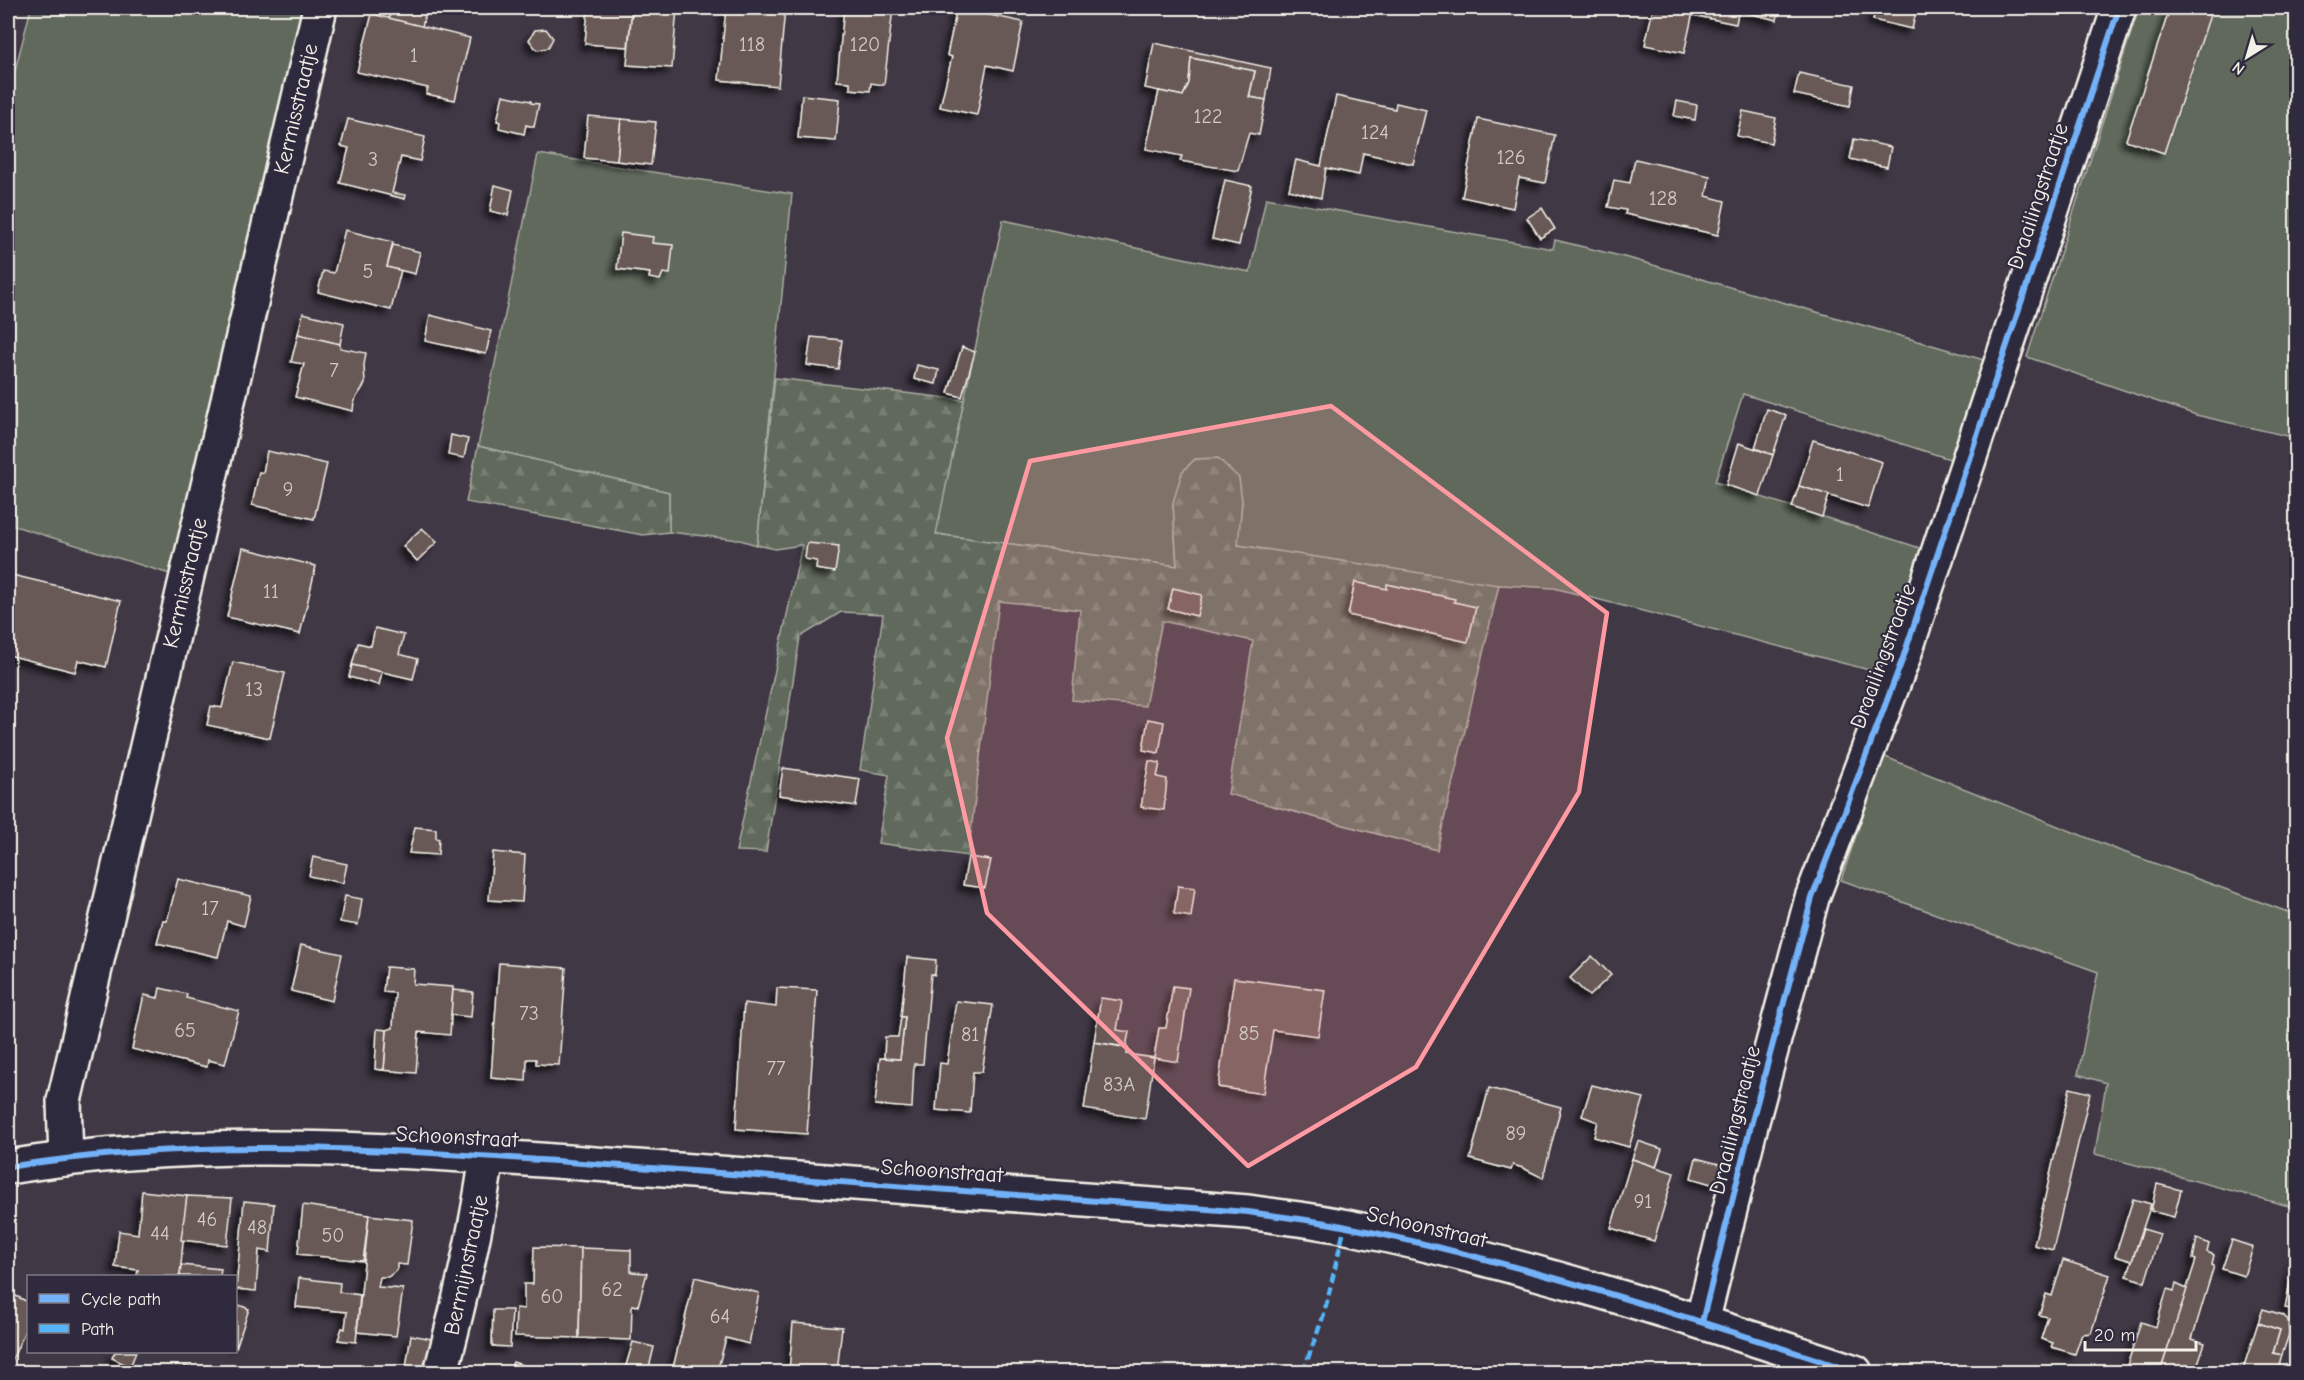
<svg xmlns="http://www.w3.org/2000/svg" width="2304" height="1380" font-family="'Comic Neue',sans-serif">
	<style>
		.green { fill: #60695c; stroke: #aaada2; stroke-width: 1.5 }
		.forest { fill: url(#forest-firs); stroke: #aaada2; stroke-width: 1.5 }
		.building { fill: #685957; stroke: #f4f1e8; stroke-width: 1.5; filter: url(#shadow) }
		.lines { fill: none; stroke-linecap: round; stroke-linejoin: round }
		.minor-casing { stroke: #f4f1e8; stroke-width: 38 }
		.minor { stroke: #2f2a3d; stroke-width: 33 }
		.quiet { stroke: #56b5f8; stroke-width: 4.5; stroke-dasharray: 9 4.5; stroke-linecap: butt }
		.cycleway-casing { stroke: #2f2a3d; stroke-width: 10 }
		.cycleway { stroke: #73b2f8; stroke-width: 6 }
		.marked { fill: #ff9aa2; fill-opacity: 0.2; stroke: #ff9aa2; stroke-width: 4.5; stroke-linejoin: round }
		.labels { text-anchor: middle; dominant-baseline: central; stroke-width: 4.5; stroke-linejoin: round; paint-order: stroke }
		.number-label { font-size: 20px; fill: #d1cbc4 }
		.street-label { font-size: 22px; fill: #f4f1e8; stroke: #2f2a3d }
	</style>
	<defs>
		<pattern id="forest-firs" width="22" height="20" patternUnits="userSpaceOnUse" patternTransform="scale(1.5)"><rect width="22" height="20" fill="#60695c"/><path d="M5 1l3.5 6h-7zM16 11l3.5 6h-7z" fill="#777f73"/></pattern>
		<filter id="shadow"><feDropShadow dx="-5.5" dy="5.5" stdDeviation="3" flood-color="#0009"/></filter>
	</defs>
	<rect width="100%" height="100%" fill="#403845"/>
	<filter id="ink" filterUnits="userSpaceOnUse"><feTurbulence type="fractalNoise" baseFrequency=".0167" numOctaves="2"/><feDisplacementMap in="SourceGraphic" scale="12" xChannelSelector="R" yChannelSelector="G"/><feConvolveMatrix kernelMatrix="1 2 1 2 8 2 1 2 1" color-interpolation-filters="sRGB"/></filter>
	<g filter="url(#ink)">
		<g class="green">
			<polygon points="31,8 302,8 173,575 8,524 8,98"/>
			<polygon points="2139,8 2296,8 2296,438 2196,415 2027,357"/>
			<polygon points="538,154 792,194 757,545 740,540 669,532 669,492 478,446"/>
			<polygon points="1266,198 1553,249 1555,240 1632,259 1984,360 1950,459 1743,394 1715,482 1923,549 1881,673 1554,588 1482,584 1237,545 1242,501 1173,503 1177,566 935,534 1003,220 1250,272"/>
			<polygon points="1883,756 2118,850 2296,915 2296,1208 2095,1154 2106,1083 2078,1074 2098,972 1841,880"/>
		</g>
		<g class="forest">
			<polygon points="775,378 964,400 936,534 1177,566 1173,503 1182,472 1195,459 1218,458 1239,478 1242,501 1238,545 1499,585 1437,850 1228,794 1253,641 1162,621 1145,706 1072,700 1080,610 999,601 968,856 878,843 889,775 860,770 883,614 841,612 800,637 766,852 736,851 802,545 775,549 757,545"/>
			<polygon points="478,446 669,492 669,532 643,535 466,502"/>
		</g>
		<g class="building">
			<polygon points="392,8 427,8 422,27 389,19"/>
			<polygon points="588,8 632,8 628,47 585,44"/>
			<polygon points="632,8 677,8 672,68 627,65"/>
			<polygon points="726,8 785,8 778,86 719,80"/>
			<polygon points="844,8 893,8 884,85 871,83 870,91 850,89 850,82 837,81"/>
			<polygon points="957,8 1023,22 1013,71 987,65 977,115 940,107 952,57 947,55"/>
			<polygon points="1653,8 1694,8 1684,53 1645,45"/>
			<polygon points="1694,8 1739,8 1736,24 1692,15"/>
			<polygon points="1739,8 1779,8 1777,20 1739,11"/>
			<polygon points="1876,8 1917,8 1912,29 1873,20"/>
			<polygon points="2170,8 2189,8 2210,15 2164,153 2126,140"/>
			<polygon points="372,14 470,38 455,100 426,94 428,88 357,72"/>
			<polygon points="546,29 553,38 548,48 537,50 529,40 535,30"/>
			<polygon points="1154,43 1271,68 1266,100 1249,97 1255,71 1191,58 1189,83 1183,96 1145,88"/>
			<polygon points="1191,58 1255,71 1249,97 1266,100 1259,135 1249,133 1238,171 1180,161 1182,156 1146,149 1159,91 1183,96 1189,83"/>
			<polygon points="1799,73 1854,85 1850,106 1794,94"/>
			<polygon points="503,95 531,101 531,103 539,104 534,127 526,125 524,134 499,128 500,122 497,121"/>
			<polygon points="802,95 840,99 836,141 798,138"/>
			<polygon points="1336,96 1395,109 1396,103 1426,110 1413,164 1363,153 1359,175 1326,168 1321,198 1289,190 1296,160 1321,166"/>
			<polygon points="1677,101 1697,105 1695,120 1674,116"/>
			<polygon points="1743,111 1776,118 1771,143 1737,136"/>
			<polygon points="588,116 621,119 617,161 584,158"/>
			<polygon points="348,119 425,137 420,161 401,157 392,193 406,195 405,199 340,183 349,148 341,146"/>
			<polygon points="621,119 656,122 651,165 617,161"/>
			<polygon points="1478,119 1555,135 1545,183 1519,178 1513,208 1462,197"/>
			<polygon points="1854,139 1891,147 1887,167 1850,159"/>
			<polygon points="1635,159 1710,176 1706,196 1725,201 1718,235 1625,214 1626,210 1608,207 1614,180 1630,183"/>
			<polygon points="1225,180 1252,186 1239,245 1212,239"/>
			<polygon points="495,185 513,190 508,215 490,211"/>
			<polygon points="1542,208 1555,229 1540,238 1527,218"/>
			<polygon points="345,230 393,242 387,267 401,270 391,310 318,292 323,271 334,273"/>
			<polygon points="621,233 653,237 652,243 673,245 670,274 663,273 660,280 649,278 650,273 617,269"/>
			<polygon points="393,245 420,252 415,274 387,267"/>
			<polygon points="303,313 344,323 340,344 298,334"/>
			<polygon points="430,315 491,331 486,354 425,341"/>
			<polygon points="298,334 340,344 340,348 366,353 364,365 365,384 354,401 353,411 295,397 304,364 291,362"/>
			<polygon points="811,337 842,340 838,369 807,365"/>
			<polygon points="962,347 975,352 962,397 948,393"/>
			<polygon points="917,365 939,370 936,384 914,379"/>
			<polygon points="1767,409 1786,415 1773,455 1755,448"/>
			<polygon points="451,435 468,439 464,458 448,455"/>
			<polygon points="1813,440 1882,462 1868,508 1799,486"/>
			<polygon points="1739,443 1773,455 1760,496 1726,485"/>
			<polygon points="267,451 327,464 314,519 252,505 259,472 263,473"/>
			<polygon points="1799,486 1829,495 1822,517 1792,507"/>
			<polygon points="422,528 437,542 417,561 403,546"/>
			<polygon points="807,543 839,546 835,572 816,569 817,561 805,559"/>
			<polygon points="243,548 316,566 300,634 227,617"/>
			<polygon points="8,574 121,601 106,667 78,660 75,672 8,655"/>
			<polygon points="1355,582 1387,589 1387,584 1455,599 1454,602 1476,607 1468,642 1348,615"/>
			<polygon points="1173,588 1202,595 1197,616 1168,609"/>
			<polygon points="375,628 404,635 399,654 418,659 413,679 352,665 358,643 371,646"/>
			<polygon points="233,662 285,673 270,738 207,725 211,706 222,708"/>
			<polygon points="352,665 382,672 379,685 349,677"/>
			<polygon points="1148,719 1164,722 1159,753 1143,750"/>
			<polygon points="1149,761 1160,763 1157,777 1167,779 1164,810 1141,807"/>
			<polygon points="783,768 860,779 856,806 779,795"/>
			<polygon points="415,827 436,829 436,838 439,839 438,855 409,853"/>
			<polygon points="493,852 525,855 522,902 489,900"/>
			<polygon points="313,857 347,864 343,883 309,876"/>
			<polygon points="968,857 991,860 985,888 963,885"/>
			<polygon points="178,879 251,896 244,926 227,921 218,957 157,943 163,920 167,921"/>
			<polygon points="1178,886 1195,888 1191,917 1174,914"/>
			<polygon points="345,896 362,899 358,925 340,922"/>
			<polygon points="301,945 342,954 332,1001 291,991"/>
			<polygon points="1592,956 1611,975 1589,996 1570,978"/>
			<polygon points="907,957 936,960 935,975 931,974 923,1064 914,1064 912,1108 875,1105 880,1058 900,1059 905,1017 901,1017"/>
			<polygon points="499,963 566,968 559,1065 536,1064 536,1059 527,1059 526,1081 491,1078"/>
			<polygon points="386,967 414,969 413,984 453,987 450,1035 419,1032 416,1073 381,1070 384,1069 387,1030 393,1028 395,993 383,992"/>
			<polygon points="1234,978 1325,990 1318,1036 1273,1030 1263,1094 1218,1087"/>
			<polygon points="1173,986 1189,988 1178,1062 1154,1058 1159,1028 1166,1028"/>
			<polygon points="160,988 187,994 186,998 239,1011 225,1064 208,1060 207,1067 132,1049 144,995 158,998"/>
			<polygon points="777,988 817,990 807,1134 736,1129 744,1003 776,1007"/>
			<polygon points="453,990 473,992 471,1017 451,1015"/>
			<polygon points="1101,998 1122,1001 1117,1030 1129,1032 1126,1047 1094,1042"/>
			<polygon points="956,1001 993,1005 982,1072 973,1072 970,1113 936,1110 940,1063 947,1064"/>
			<polygon points="901,1017 905,1017 900,1059 884,1058 885,1037 898,1037"/>
			<polygon points="377,1029 387,1030 384,1069 381,1070 375,1069"/>
			<polygon points="1094,1042 1128,1048 1127,1054 1154,1058 1145,1119 1084,1109"/>
			<polygon points="1592,1085 1644,1098 1629,1147 1594,1137 1598,1122 1582,1116"/>
			<polygon points="1489,1088 1561,1107 1543,1178 1523,1168 1513,1165 1511,1170 1470,1159"/>
			<polygon points="2070,1088 2090,1093 2053,1250 2034,1245"/>
			<polygon points="1638,1141 1662,1149 1656,1167 1632,1159"/>
			<polygon points="1696,1158 1723,1165 1718,1186 1691,1178"/>
			<polygon points="1632,1159 1674,1173 1654,1241 1611,1228"/>
			<polygon points="2157,1184 2181,1190 2174,1217 2151,1211"/>
			<polygon points="142,1191 187,1196 180,1276 137,1276 138,1270 115,1267 119,1231 138,1234"/>
			<polygon points="187,1196 232,1198 227,1245 181,1240"/>
			<polygon points="2133,1199 2151,1204 2132,1261 2115,1256"/>
			<polygon points="244,1201 274,1204 270,1252 259,1250 256,1291 236,1289"/>
			<polygon points="303,1205 369,1215 363,1261 298,1254"/>
			<polygon points="369,1215 413,1220 407,1265 397,1264 397,1270 388,1277 380,1277 378,1287 403,1289 396,1336 357,1332"/>
			<polygon points="2143,1229 2160,1234 2145,1282 2127,1276"/>
			<polygon points="2197,1238 2209,1244 2207,1252 2214,1255 2212,1265 2214,1266 2192,1339 2205,1343 2195,1372 2160,1372 2196,1260 2193,1259"/>
			<polygon points="2232,1240 2253,1247 2244,1276 2222,1269"/>
			<polygon points="534,1247 581,1248 579,1338 515,1336 516,1308 524,1309 524,1284 533,1284"/>
			<polygon points="581,1248 631,1250 631,1272 647,1273 638,1306 632,1305 631,1340 579,1338"/>
			<polygon points="2296,1251 2296,1310 2285,1308"/>
			<polygon points="2063,1260 2110,1275 2091,1333 2082,1334 2075,1354 2051,1347 2053,1343 2041,1339 2048,1317 2039,1315 2046,1294 2052,1296"/>
			<polygon points="181,1265 221,1269 220,1276 180,1276"/>
			<polygon points="695,1277 759,1293 749,1344 726,1338 717,1372 672,1372"/>
			<polygon points="299,1278 340,1283 339,1292 360,1295 356,1342 338,1340 342,1328 345,1329 347,1312 296,1307"/>
			<polygon points="2176,1284 2187,1289 2160,1372 2125,1372 2141,1322 2156,1327 2167,1289 2174,1291"/>
			<polygon points="8,1292 28,1302 28,1324 12,1360 8,1358"/>
			<polygon points="239,1305 249,1309 236,1348 236,1313"/>
			<polygon points="2263,1309 2283,1315 2288,1320 2289,1334 2282,1355 2273,1353 2280,1330 2258,1323"/>
			<polygon points="493,1310 512,1310 510,1347 492,1346"/>
			<polygon points="793,1323 842,1327 837,1372 789,1372"/>
			<polygon points="2258,1323 2280,1330 2273,1353 2282,1355 2279,1366 2288,1369 2287,1372 2242,1372"/>
			<polygon points="411,1335 432,1339 427,1372 406,1368"/>
			<polygon points="633,1342 654,1347 648,1372 624,1372"/>
			<polygon points="115,1352 136,1352 130,1367 112,1358"/>
			<polygon points="513,1362 545,1372 509,1372"/>
			<polygon points="185,1366 201,1372 182,1372"/>
		</g>
		<g class="lines">
			<defs>
				<g id="minor">
					<polyline points="66,1159 64,1101 320,8"/>
					<path d="M 8,1167 C 216,1133 428,1152 637,1167 C 841,1182 1044,1197 1248,1212 C 1281,1217 1314,1220 1347,1227 C 1519,1262 1688,1317 1855,1372"/>
					<polyline points="1702,1322 1751,1125 1812,898 1903,658 2119,8"/>
					<path d="M 441,1372 C 460,1301 477,1229 487,1156"/>
				</g>
			</defs>
			<use href="#minor" class="minor-casing"/>
			<use href="#minor" class="minor"/>
			<polyline class="quiet" points="1303,1372 1324,1314 1345,1226"/>
			<defs>
				<g id="cycleway">
					<path d="M 8,1167 C 216,1133 428,1152 637,1167 C 841,1182 1044,1197 1248,1212 C 1281,1217 1314,1220 1347,1227 C 1519,1262 1688,1317 1855,1372"/>
					<polyline points="1702,1322 1751,1125 1812,898 1903,658 2119,8"/>
				</g>
			</defs>
			<use href="#cycleway" class="cycleway-casing"/>
			<use href="#cycleway" class="cycleway"/>
		</g>
	</g>
	<path class="marked" d="M 1331,406 L 1607,613 L 1579,792 L 1416,1067 L 1248,1166 L 987,913 L 947,738 L 1030,461 Z"/>
	<g class="labels">
		<g class="number-label">
			<text x="752" y="44">118</text>
			<text x="865" y="44">120</text>
			<text x="414" y="55">1</text>
			<text x="1208" y="116">122</text>
			<text x="1375" y="132">124</text>
			<text x="1511" y="157">126</text>
			<text x="373" y="159">3</text>
			<text x="1663" y="198">128</text>
			<text x="368" y="271">5</text>
			<text x="334" y="370">7</text>
			<text x="1840" y="474">1</text>
			<text x="288" y="489">9</text>
			<text x="271" y="591">11</text>
			<text x="254" y="689">13</text>
			<text x="210" y="908">17</text>
			<text x="529" y="1013">73</text>
			<text x="185" y="1030">65</text>
			<text x="1249" y="1033">85</text>
			<text x="970" y="1034">81</text>
			<text x="776" y="1068">77</text>
			<text x="1119" y="1084">83A</text>
			<text x="1516" y="1133">89</text>
			<text x="1643" y="1201">91</text>
			<text x="207" y="1219">46</text>
			<text x="257" y="1227">48</text>
			<text x="160" y="1233">44</text>
			<text x="333" y="1235">50</text>
			<text x="612" y="1289">62</text>
			<text x="552" y="1296">60</text>
			<text x="720" y="1316">64</text>
		</g>
		<g class="street-label">
			<text transform="translate(296 109) rotate(-77)">Kermisstraatje</text>
			<text transform="translate(2038 196) rotate(-72)">Draailingstraatje</text>
			<text transform="translate(185 583) rotate(-77)">Kermisstraatje</text>
			<text transform="translate(1883 656) rotate(-70)">Draailingstraatje</text>
			<text transform="translate(1735 1120) rotate(-76)">Draailingstraatje</text>
			<text transform="translate(457 1137) rotate(3)">Schoonstraat</text>
			<text transform="translate(942 1171) rotate(4)">Schoonstraat</text>
			<text transform="translate(1427 1227) rotate(13)">Schoonstraat</text>
			<text transform="translate(466 1265) rotate(-78)">Bermijnstraatje</text>
		</g>
	</g>
	<rect width="2304" height="1380" fill="none" stroke="#2f2a3d" stroke-width="30"/>
	<rect x="15" y="15" width="2274" height="1350" fill="none" stroke="#f4f1e8" stroke-width="2" filter="url(#ink)"/>
	<rect x="27" y="1275" width="210" height="78" fill="#2f2a3d" stroke="#7e7a81" stroke-width="1.5"/>
	<rect x="39" y="1294" width="30" height="9" fill="#73b2f8" stroke="#7e7a81" stroke-width="1.5"/>
	<text x="81" y="1305" font-size="18" fill="#f4f1e8">Cycle path</text>
	<rect x="39" y="1324" width="30" height="9" fill="#56b5f8" stroke="#7e7a81" stroke-width="1.5"/>
	<text x="81" y="1335" font-size="18" fill="#f4f1e8">Path</text>
	<g transform="translate(2247 57) rotate(217)" stroke="#2f2a3d" stroke-width="4.5" paint-order="stroke">
	<path d="M0-4.5L10 22L0 15L-10 22Z" fill="#f4f1e8"/>
	<text y="-9" font-size="16" font-weight="bold" text-anchor="middle" fill="#f4f1e8">N</text>
	</g>
	<path d="M2085 1341v9h111v-9" fill="none" stroke="#f4f1e8" stroke-width="3"/>
	<text x="2094" y="1341" font-size="18" fill="#f4f1e8" stroke="#2f2a3d" stroke-width="4.5" paint-order="stroke">20 m</text>
</svg>
